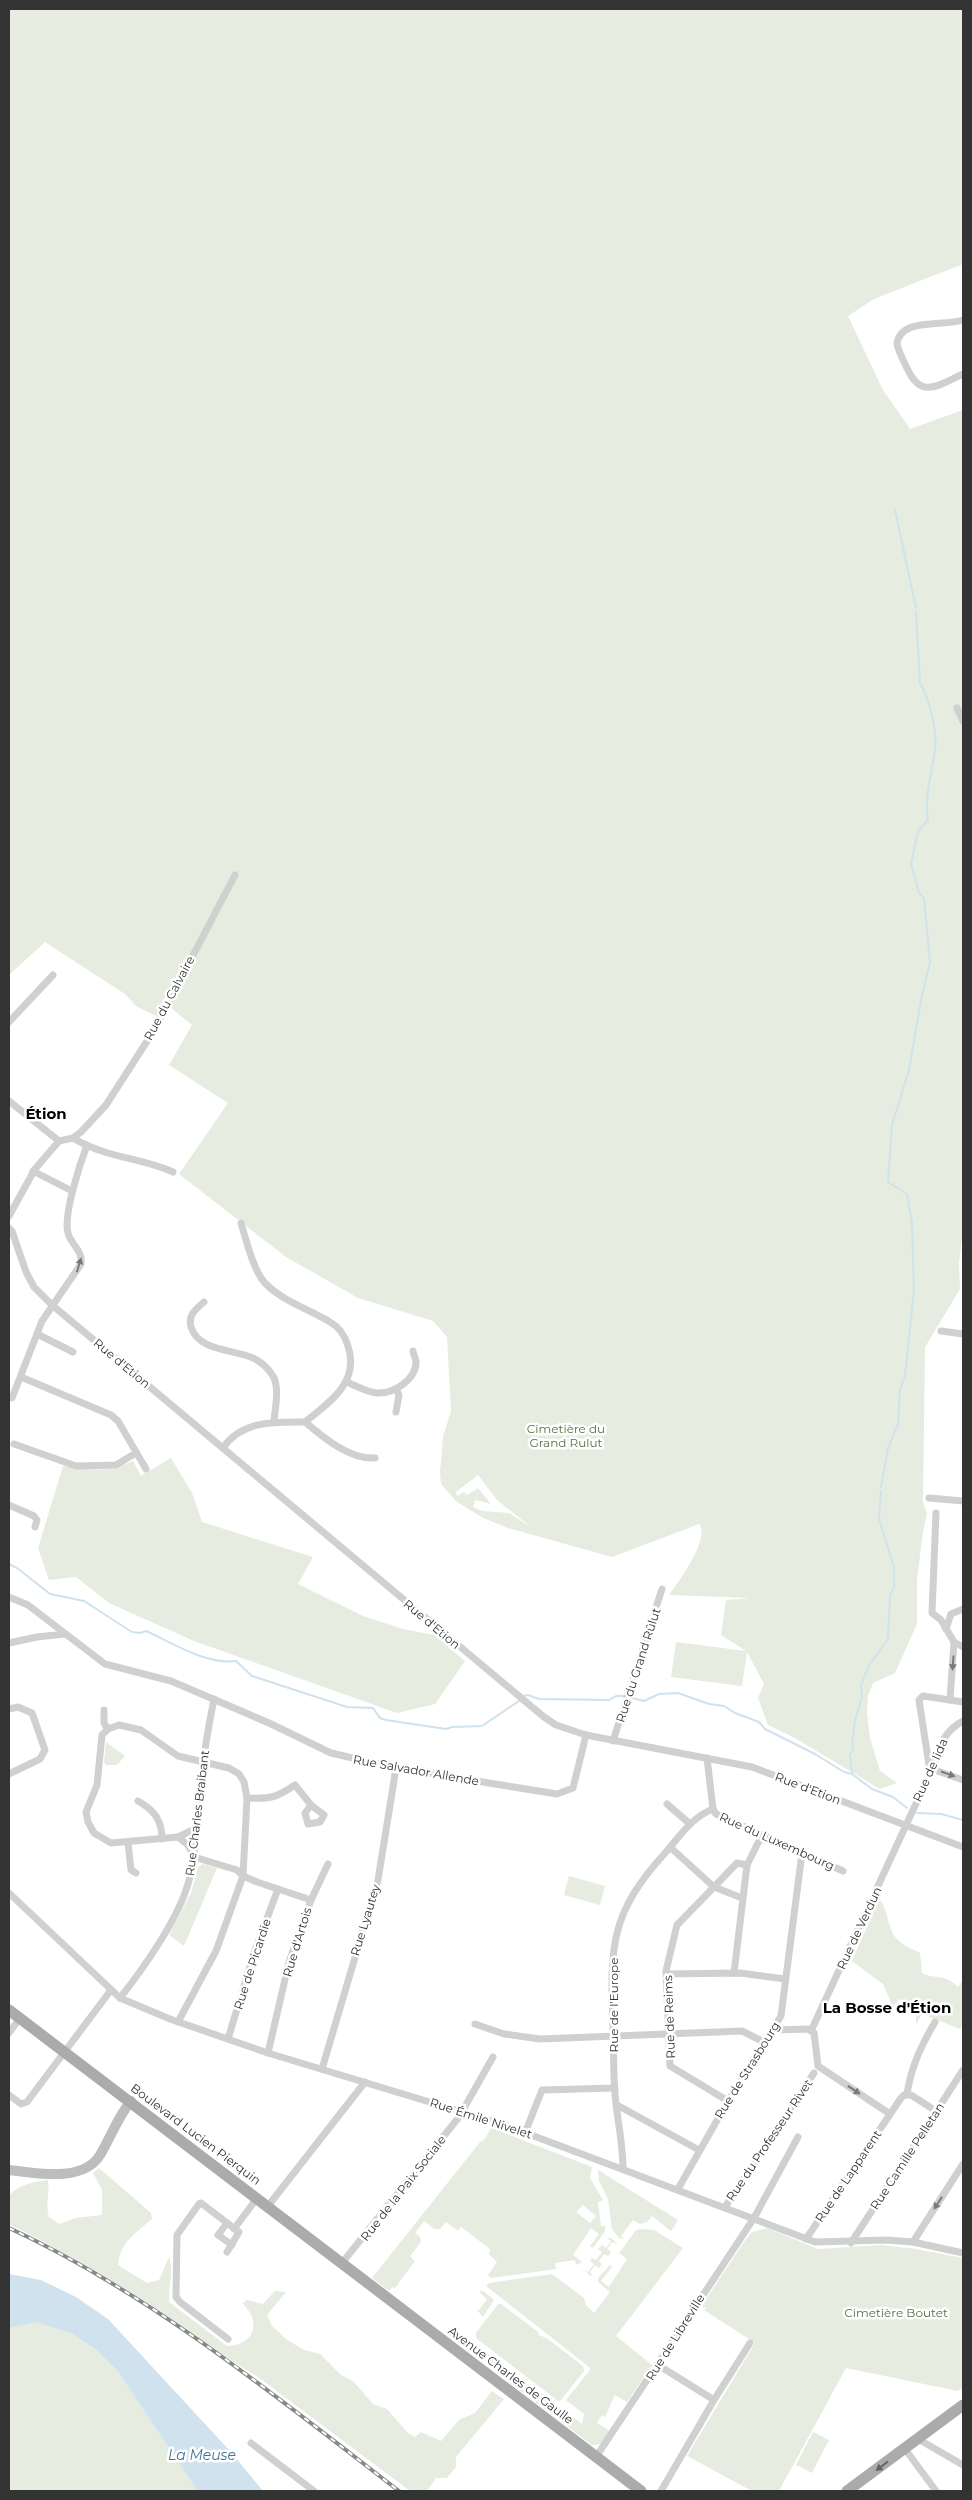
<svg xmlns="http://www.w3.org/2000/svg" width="972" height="2500" font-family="Montserrat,sans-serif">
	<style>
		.green { fill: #e6ecdf; fill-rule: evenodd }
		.water { fill: #cfe2ee }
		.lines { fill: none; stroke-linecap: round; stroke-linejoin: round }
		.stream { stroke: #cfe2ee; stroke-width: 2 }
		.street { stroke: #d0d0d0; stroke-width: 7 }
		.secondary { stroke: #bdbdbd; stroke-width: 10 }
		.primary { stroke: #ababab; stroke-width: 11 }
		.rail-casing { stroke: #888; stroke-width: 4 }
		.rail { stroke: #fff; stroke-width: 2; stroke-dasharray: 5.5; stroke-linecap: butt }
		.oneway { fill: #7a7a7a }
		.oneway2 { fill: #636363 }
		.labels { text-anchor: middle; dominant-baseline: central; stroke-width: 5; stroke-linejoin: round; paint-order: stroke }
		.street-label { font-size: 12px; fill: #333; stroke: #fff }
		.park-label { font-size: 12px; fill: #56703f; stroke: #fff }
		.water-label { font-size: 14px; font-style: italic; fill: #3f7597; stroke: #fff }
		.quarter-label { font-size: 15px; font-weight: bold; fill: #000; stroke: #fff }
	</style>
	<rect width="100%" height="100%" fill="#fff"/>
	<g class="green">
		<path d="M 9,9 L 963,9 L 963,264 L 874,299 L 848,316 L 883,390 L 910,429 L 963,410 L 963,1230 L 959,1263 L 960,1289 L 925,1347 L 923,1502 L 927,1514 L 923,1531 L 917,1580 L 917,1624 L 895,1673 L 873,1683 L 868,1696 L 867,1713 L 870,1738 L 880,1771 L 897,1783 L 880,1789 L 795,1738 L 768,1725 L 758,1698 L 764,1684 L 747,1652 L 742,1686 L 671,1677 L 676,1642 L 746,1651 L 721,1635 L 726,1600 L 751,1598 L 669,1595 C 679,1582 711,1537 699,1524 L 612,1557 L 508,1528 L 483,1518 L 456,1501 L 441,1484 L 440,1473 L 443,1437 L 451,1411 L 447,1337 L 433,1321 L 358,1298 L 286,1257 L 179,1174 L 228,1103 L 169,1065 L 192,1025 L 171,1008 L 156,1016 L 136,1006 L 125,994 L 45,942 L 9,975 ZM 478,1475 L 497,1500 L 532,1528 L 509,1513 L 483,1511 L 473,1507 L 475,1500 L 491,1504 L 478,1488 L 467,1495 L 464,1492 L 457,1496 L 456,1492 Z"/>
		<path d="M 171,1458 L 192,1493 L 202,1522 L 313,1557 L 298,1584 L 363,1616 L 403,1629 L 434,1635 L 465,1661 L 435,1704 L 397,1713 L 194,1641 L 109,1603 L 76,1577 L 49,1580 L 38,1548 L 63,1466 C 90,1470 107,1473 133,1461 L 141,1476 Z"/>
		<polygon points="106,1742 125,1756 117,1765 106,1765 104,1762"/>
		<polygon points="203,1864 217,1868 184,1946 169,1935 191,1893 198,1867"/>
		<polygon points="569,1876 605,1886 600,1905 564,1895"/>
		<path d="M 879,1899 C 890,1911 886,1930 899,1941 C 904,1946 913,1949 920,1953 L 922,1973 C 936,1980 945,1973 958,1987 L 963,1980 L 963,2025 L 960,2029 L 922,2014 L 916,2024 L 916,2007 L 899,1999 L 893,2007 L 883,1984 L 852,1961 Z"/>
		<path d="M 491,2128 L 592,2167 L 590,2178 L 603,2200 L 598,2202 L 601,2226 L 605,2226 L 605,2231 L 593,2248 L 590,2246 L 599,2234 L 591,2228 L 573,2255 L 582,2262 L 576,2265 L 575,2260 L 555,2263 L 556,2269 L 491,2278 L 488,2275 L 497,2262 L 489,2254 L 490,2249 L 461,2227 L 458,2231 L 446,2222 L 440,2229 L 434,2229 L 424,2221 L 415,2233 L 420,2237 L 421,2242 L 410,2256 L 415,2261 L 395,2288 L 392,2287 L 389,2291 L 372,2278 L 480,2142 L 484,2140 ZM 583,2205 L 596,2216 L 590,2223 L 576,2212 Z"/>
		<path d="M 99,2168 L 151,2213 L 152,2219 C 136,2233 120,2242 118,2265 L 147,2283 L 159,2280 L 169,2257 C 174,2272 168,2286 169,2302 L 227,2346 C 244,2345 258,2336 252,2317 C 251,2312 245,2307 243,2303 L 247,2300 L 263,2304 L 275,2291 L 286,2292 L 267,2315 L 272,2326 L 286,2339 L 304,2350 L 320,2354 L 341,2375 L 354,2382 L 373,2404 L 387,2409 L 408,2433 L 415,2437 L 421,2432 L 441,2441 L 459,2420 L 475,2413 L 492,2391 L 504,2399 L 456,2457 L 456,2467 L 447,2478 L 436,2478 L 427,2491 L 410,2491 L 258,2377 C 224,2357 193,2332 160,2311 C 112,2279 61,2250 9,2224 L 9,2195 C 21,2184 32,2182 48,2180 C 50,2195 45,2202 49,2217 L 59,2224 L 76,2218 L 102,2215 L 102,2190 L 93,2173 Z"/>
		<polygon points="598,2170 678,2220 671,2231 652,2216 647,2222 640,2224 633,2220 621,2236 624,2239 619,2238 612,2229 608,2199 599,2181"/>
		<polygon points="767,2228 818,2249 881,2245 916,2249 963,2258 963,2387 958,2391 846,2368 779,2491 752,2491 687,2456 755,2343 704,2310 706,2308 702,2305 746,2239 752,2232"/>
		<polygon points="642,2229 654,2230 683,2248 616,2336 652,2365 627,2402 615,2395 605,2417 602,2415 597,2423 610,2431 602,2444 592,2445 489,2367 476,2345 582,2424 584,2414 566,2400 590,2370 589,2367 486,2286 489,2283 552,2274 584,2298 586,2305 594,2313 610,2292 598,2282 598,2278 610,2265 612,2267 601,2281 609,2287 627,2259 619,2253 636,2230"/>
		<polygon points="607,2238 611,2238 617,2244 612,2242 607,2249 611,2252 608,2256 604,2254 599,2261 602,2264 599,2268 595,2265 590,2272 593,2275 590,2276 584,2269 588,2272 594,2264 590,2261 592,2258 596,2260 602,2252 598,2249 602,2245 606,2248 611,2241"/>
		<polygon points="482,2290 494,2300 483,2317 477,2310 479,2310 487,2299 479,2292"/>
		<polygon points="498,2304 501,2304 538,2332 539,2335 548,2339 583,2366 584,2371 561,2400 558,2401 476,2338 476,2333"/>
		<polygon points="35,2321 71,2333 96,2350 117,2370 199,2491 9,2491 9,2328"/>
		<polygon points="813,2432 829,2440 812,2473 796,2465"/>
	</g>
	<polygon class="water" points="9,2274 41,2280 76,2297 108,2319 230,2451 263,2491 198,2491 117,2370 96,2350 71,2333 35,2322 9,2328"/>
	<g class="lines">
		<g class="stream">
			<polyline points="895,510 916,608"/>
			<path d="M 881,1487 L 888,1448 L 898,1424 L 900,1389 L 905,1376 L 914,1290 L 912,1223 L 907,1194 L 888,1182 L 892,1125 L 909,1070 L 921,1000 L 930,962 L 924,898 L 919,893 L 911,864 L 918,831 L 928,820 C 924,797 932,773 935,750 C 937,730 930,700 920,683 L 916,612"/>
			<path d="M 9,1564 L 17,1568 L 50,1594 L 84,1601 L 132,1632 L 140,1633 L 146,1631 C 173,1643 206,1665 236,1661 L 252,1676 L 347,1707 L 373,1708 L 380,1718 L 386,1720 L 446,1729 L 452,1727 L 482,1726 L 519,1701"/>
			<polyline points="523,1696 528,1695 539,1699 609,1700 616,1696 624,1696"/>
			<polyline points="632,1698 644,1701 659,1694 678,1693 709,1704 724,1706 735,1713 759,1722 765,1729 815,1754 844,1772 852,1774 872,1789 893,1797 907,1808"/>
			<polyline points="852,1774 850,1754 854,1750 852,1744 855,1720 862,1697 861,1685 869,1665 888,1639 890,1595 894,1588 894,1567 879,1519 881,1491"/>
			<polyline points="917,1813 941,1814 963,1820"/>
		</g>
		<g class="street">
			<path d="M 963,320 C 944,327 900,317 897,344 C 899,353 904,362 908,370 C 922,400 940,384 963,374"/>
			<polyline points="957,708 963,721"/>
			<polyline points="9,1022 53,975"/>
			<polyline points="9,1101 59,1141 73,1138 81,1132 106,1105 153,1032 235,875"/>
			<path d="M 73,1138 C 108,1159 140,1157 173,1172"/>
			<polyline points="33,1171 72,1191"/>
			<polyline points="9,1216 35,1169 59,1141"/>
			<polyline points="9,1228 12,1231 26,1272 34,1287 52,1305 544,1717 556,1725 586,1735 752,1767 963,1847"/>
			<path d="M 204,1302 C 195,1310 188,1315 191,1327 C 199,1352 234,1349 253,1358 C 262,1362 268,1368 273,1376 C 280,1389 275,1407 274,1421"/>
			<polyline points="941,1331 963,1334"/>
			<polyline points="37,1334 73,1352"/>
			<polyline points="21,1377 111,1415 118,1421 146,1469"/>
			<path d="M 347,1382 C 356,1386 367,1392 377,1393 C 393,1394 416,1380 416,1362 C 416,1358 413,1354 413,1351"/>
			<polyline points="396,1389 399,1395 396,1412"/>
			<path d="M 12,1398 L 42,1321 L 81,1264 C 83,1250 71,1245 68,1233 C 63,1215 80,1164 87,1145"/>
			<path d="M 305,1422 C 324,1438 350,1460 375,1458"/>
			<polyline points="14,1444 76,1466 116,1465 136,1453"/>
			<path d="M 223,1448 C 242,1420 275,1422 305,1422 C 330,1402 360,1382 348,1346 C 345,1336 339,1327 330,1322 C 309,1309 282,1301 265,1283 C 253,1270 246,1239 241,1223"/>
			<polyline points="929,1498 963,1501"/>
			<polyline points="9,1505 34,1516 37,1520 35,1527"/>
			<polyline points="936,1513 932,1613 941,1620 954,1642 950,1700"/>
			<polyline points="9,1597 28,1605 105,1664 171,1681 269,1723 331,1753 396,1768 557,1794 573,1788 586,1735"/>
			<polyline points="946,1629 951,1614 963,1609"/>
			<polyline points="954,1642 963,1647"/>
			<polyline points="9,1643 37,1637 65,1634"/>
			<polyline points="963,1702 923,1696 919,1700 929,1765 932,1769 963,1780"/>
			<polyline points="9,1709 18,1707 32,1713 45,1750 40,1759 9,1774"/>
			<polyline points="104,1710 104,1723 108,1729"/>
			<polyline points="613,1741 662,1589"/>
			<polyline points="707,1758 713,1809"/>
			<path d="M 247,1798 C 270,1799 276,1798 295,1785 L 311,1805 L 305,1813 L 308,1824 L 320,1822 L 324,1815 L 311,1805"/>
			<path d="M 138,1801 C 154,1810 162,1820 162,1839"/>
			<polyline points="667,1804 690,1824"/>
			<polyline points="713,1809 716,1814 843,1871"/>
			<polyline points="178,1837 197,1828"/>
			<polyline points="128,1842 131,1870 136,1873"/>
			<polyline points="670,1847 714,1887 677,1925 666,1971 670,2066 728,2101"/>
			<polyline points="9,1893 120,1998 170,2019 268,2053 502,2124 815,2242 887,2240 913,2242 963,2253"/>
			<polyline points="742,1898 714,1887 737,1863 747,1865"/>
			<polyline points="734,1973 747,1865 762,1835"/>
			<polyline points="667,1974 740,1973 785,1979"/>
			<path d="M 120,1998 C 143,1969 176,1922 187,1887 C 196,1860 196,1830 199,1801 C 202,1766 207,1733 214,1699"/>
			<polyline points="178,2022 216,1951 243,1876 247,1798 244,1782 239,1774 229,1768 178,1756 141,1730 119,1725 108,1729 102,1735 97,1785 86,1812 88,1822 94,1833 111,1843 178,1837 188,1845 194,1857 237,1870 243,1876 257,1882 311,1900"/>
			<polyline points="475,2024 504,2034 540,2039 742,2031 766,2043"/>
			<polyline points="774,2030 808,2029 814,2033 818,2066 890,2114"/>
			<path d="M 811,2031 L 932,1769 C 939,1749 943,1731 963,1721"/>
			<polyline points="9,2033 19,2019"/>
			<polyline points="228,2039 253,1956 278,1889"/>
			<polyline points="268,2053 289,1962 311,1900 328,1864"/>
			<polyline points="322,2069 378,1880 396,1768"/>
			<path d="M 907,2094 C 911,2067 921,2046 935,2022"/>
			<polyline points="9,2095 21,2104 27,2102 111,1990"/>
			<polyline points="617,2105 699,2150"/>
			<polyline points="525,2133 542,2090 615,2088"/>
			<path d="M 623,2169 C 623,2143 617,2119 615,2094 C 613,2071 614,2048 613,2026 C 610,1946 610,1913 666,1852 C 680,1836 692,1817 713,1809"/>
			<polyline points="678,2189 728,2101 781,2016 802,1853"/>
			<polyline points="268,2206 365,2082"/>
			<polyline points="725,2207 814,2073"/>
			<polyline points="227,2223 218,2235 232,2245"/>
			<polyline points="234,2229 257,2198"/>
			<polyline points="806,2239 901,2098 904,2095 911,2095 936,2111"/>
			<polyline points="913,2242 963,2164"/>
			<polyline points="851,2243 963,2070"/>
			<polyline points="227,2252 239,2232 201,2203 199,2204 177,2235 176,2297 180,2302 228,2339"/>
			<polyline points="342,2263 459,2117 493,2057"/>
			<polyline points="658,2365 714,2400"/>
			<polyline points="918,2439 963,2465"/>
			<polyline points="251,2443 314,2491"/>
			<polyline points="905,2449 936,2491"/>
			<polyline points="596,2457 754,2218 798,2137"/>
			<polyline points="661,2491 714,2400 750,2343"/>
		</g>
		<path class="secondary" d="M 9,2170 C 36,2173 83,2183 100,2155 C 111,2137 117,2118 131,2101"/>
		<g class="primary">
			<polyline points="9,2010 641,2491"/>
			<polyline points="847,2491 963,2405"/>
		</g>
		<defs>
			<path id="rail" d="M 9,2228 C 148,2292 278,2398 399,2491"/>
		</defs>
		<use href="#rail" class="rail-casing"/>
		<use href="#rail" class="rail"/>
	</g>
	<defs><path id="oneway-solid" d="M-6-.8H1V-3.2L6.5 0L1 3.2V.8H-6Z" transform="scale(1.25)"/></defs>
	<g class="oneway">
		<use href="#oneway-solid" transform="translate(79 1265) rotate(-73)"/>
		<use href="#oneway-solid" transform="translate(953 1663) rotate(94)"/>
		<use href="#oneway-solid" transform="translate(948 1774) rotate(19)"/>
		<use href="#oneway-solid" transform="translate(854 2090) rotate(34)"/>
		<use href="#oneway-solid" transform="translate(938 2203) rotate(123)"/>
	</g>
	<use class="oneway2" href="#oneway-solid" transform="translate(882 2466) rotate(143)"/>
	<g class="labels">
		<g class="street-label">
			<text transform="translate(169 998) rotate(-62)">Rue du Calvaire</text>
			<text transform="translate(122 1363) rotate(40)">Rue d'Etion</text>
			<text transform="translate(432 1624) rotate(40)">Rue d'Etion</text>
			<text transform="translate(638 1665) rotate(-72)">Rue du Grand Rûlut</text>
			<text transform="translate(416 1770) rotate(10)">Rue Salvador Allende</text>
			<text transform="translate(930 1770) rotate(-66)">Rue de Iida</text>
			<text transform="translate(808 1788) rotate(21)">Rue d'Etion</text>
			<text transform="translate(197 1813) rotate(-83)">Rue Charles Braibant</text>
			<text transform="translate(777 1841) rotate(24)">Rue du Luxembourg</text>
			<text transform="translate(365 1920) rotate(-73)">Rue Lyautey</text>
			<text transform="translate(859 1928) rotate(-65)">Rue de Verdun</text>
			<text transform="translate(297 1942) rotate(-73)">Rue d'Artois</text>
			<text transform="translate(252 1964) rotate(-72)">Rue de Picardie</text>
			<text transform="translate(613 2005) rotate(-90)">Rue de l'Europe</text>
			<text transform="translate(669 2017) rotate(-92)">Rue de Reims</text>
			<text transform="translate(747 2070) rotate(-58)">Rue de Strasbourg</text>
			<text transform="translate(481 2118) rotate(18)">Rue Émile Nivelet</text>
			<text transform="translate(196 2134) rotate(37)">Boulevard Lucien Pierquin</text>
			<text transform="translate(769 2140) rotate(-56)">Rue du Professeur Rivet</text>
			<text transform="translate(907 2156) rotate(-57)">Rue Camille Pelletan</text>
			<text transform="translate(848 2176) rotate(-56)">Rue de Lapparent</text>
			<text transform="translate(403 2188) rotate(-52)">Rue de la Paix Sociale</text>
			<text transform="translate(675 2337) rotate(-58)">Rue de Libreville</text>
			<text transform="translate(511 2375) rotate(37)">Avenue Charles de Gaulle</text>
		</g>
		<g class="park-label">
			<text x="566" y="1428">Cimetière du<tspan x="566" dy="14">Grand Rulut</tspan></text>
			<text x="896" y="2312">Cimetière Boutet</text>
		</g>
		<g class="water-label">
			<text x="202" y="2455">La Meuse</text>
		</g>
		<g class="quarter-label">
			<text x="46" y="1113">Étion</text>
			<text x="887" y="2007">La Bosse d'Étion</text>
		</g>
	</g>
	<rect width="972" height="2500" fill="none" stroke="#333333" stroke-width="20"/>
</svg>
